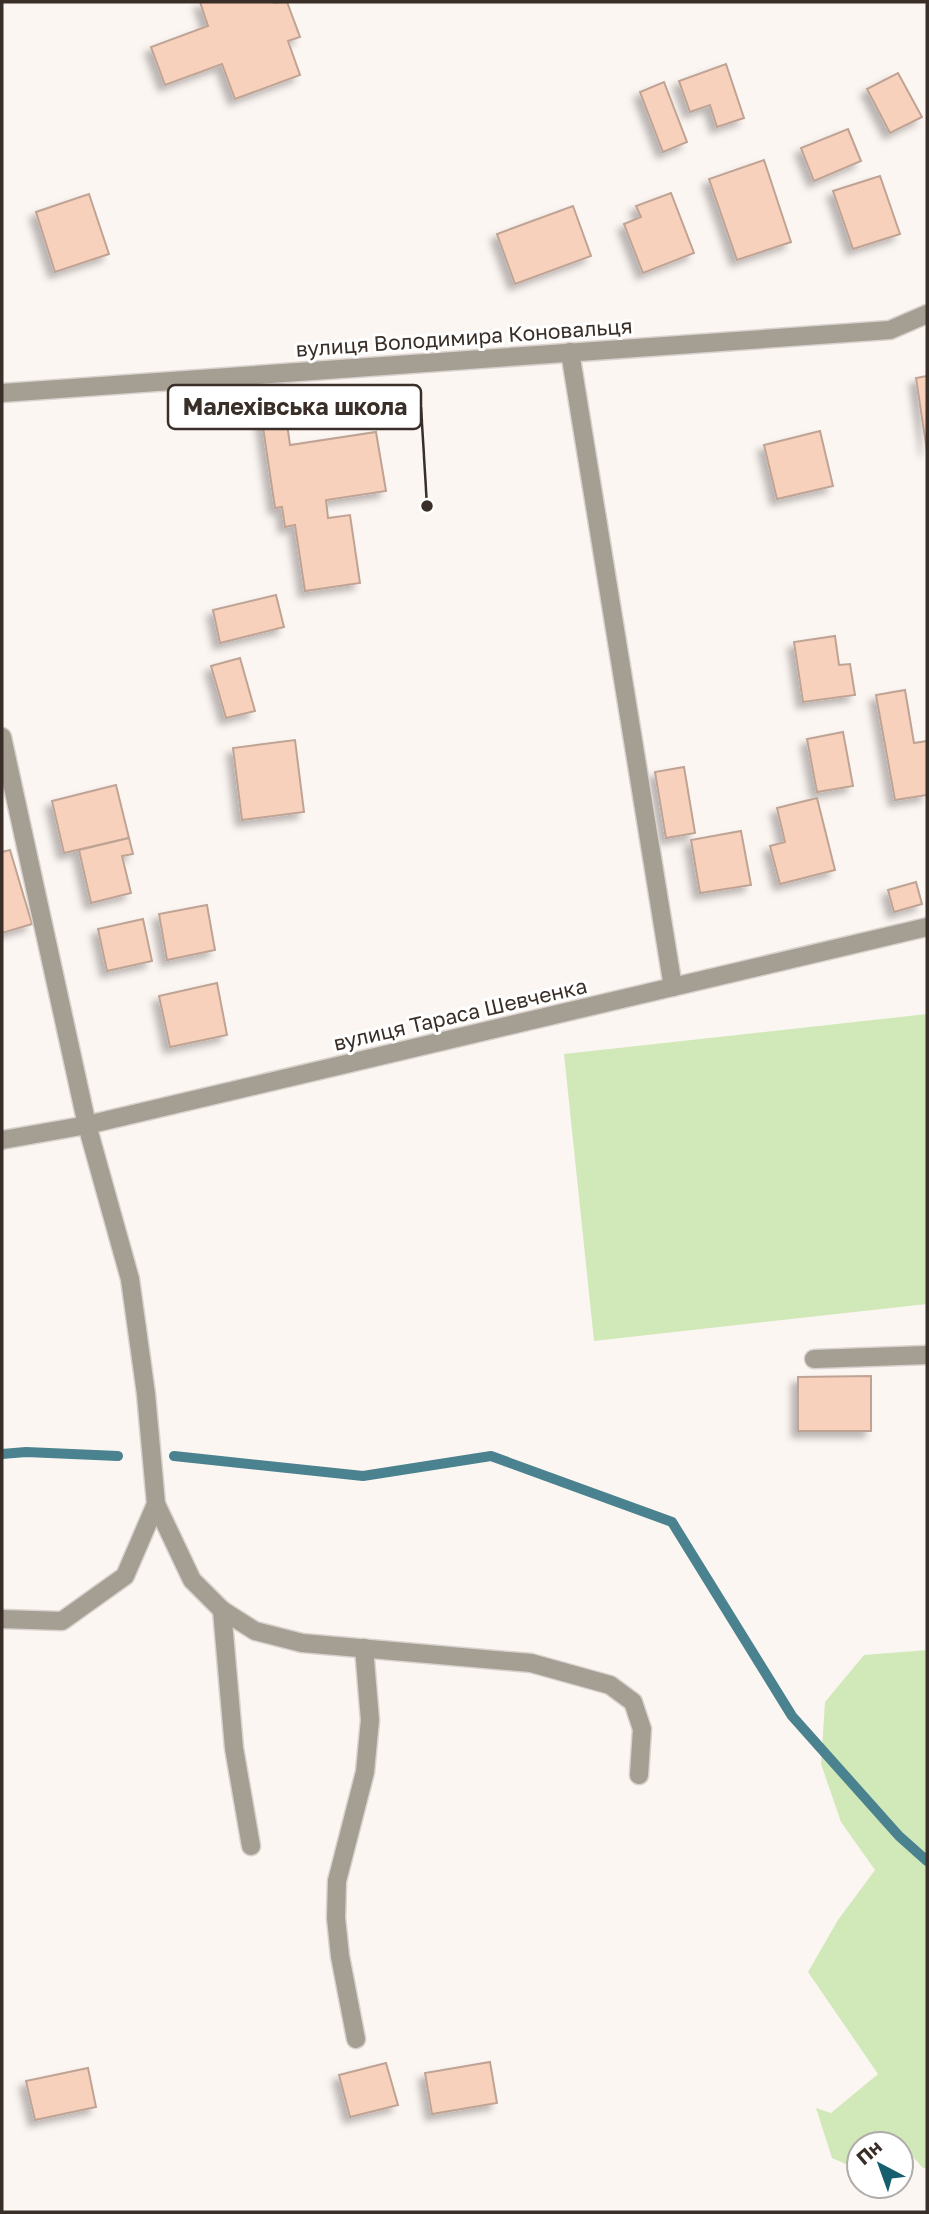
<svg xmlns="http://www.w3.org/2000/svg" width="929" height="2214" font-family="'Golos Text',sans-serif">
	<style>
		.green { fill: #d1e9b8 }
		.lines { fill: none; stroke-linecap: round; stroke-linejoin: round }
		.stream { stroke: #4b828f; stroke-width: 10 }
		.building { fill: #f7d1bc; stroke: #bfa394; stroke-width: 2; filter: url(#shadow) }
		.service-casing { stroke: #d9d2ce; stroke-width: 21 }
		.minor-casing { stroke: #d9d2ce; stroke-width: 21 }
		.service { stroke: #a59e93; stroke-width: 18 }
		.minor { stroke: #a59e93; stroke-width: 18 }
		.labels { text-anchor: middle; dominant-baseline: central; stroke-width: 6; stroke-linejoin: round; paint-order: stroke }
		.street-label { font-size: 21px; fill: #3a2f28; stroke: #fff }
		.leader { fill: none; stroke: #3a2f28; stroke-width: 2.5 }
		.callout-dot { fill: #3a2f28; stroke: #fff; stroke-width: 2.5 }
		.callout { fill: #fff; stroke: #3a2f28; stroke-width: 2.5 }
		.callout-label { font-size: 23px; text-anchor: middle; font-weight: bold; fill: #3a2f28 }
	</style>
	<defs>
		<filter id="shadow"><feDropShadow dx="-6" dy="6" stdDeviation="3.5" flood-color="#0004"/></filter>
	</defs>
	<rect width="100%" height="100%" fill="#fcf6f2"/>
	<g class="green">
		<polygon points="927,1014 927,1304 594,1341 564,1054"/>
		<polygon points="927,1650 927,2168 923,2168 914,2158 901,2165 901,2144 859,2144 859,2170 832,2158 816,2108 831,2113 878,2074 808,1972 838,1920 875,1870 841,1822 821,1764 825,1702 864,1655"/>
	</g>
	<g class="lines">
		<g class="stream">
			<polyline points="2,1454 26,1452 118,1456"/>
			<polyline points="174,1456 363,1476 491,1456 672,1522 792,1716 899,1836 927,1861"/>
		</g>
	</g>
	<g class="building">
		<polygon points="200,2 274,2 274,3 287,2 300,37 288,41 300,75 235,99 222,64 165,85 151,47 208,26"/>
		<polygon points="726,64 744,118 717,127 710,105 690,112 679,81"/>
		<polygon points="898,73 922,117 890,133 867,89"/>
		<polygon points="664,82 687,142 663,152 640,92"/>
		<polygon points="848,129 861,161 814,181 801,148"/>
		<polygon points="764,160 791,242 737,260 709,179"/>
		<polygon points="880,176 900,234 853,249 833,191"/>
		<polygon points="671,193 694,253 643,273 624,224 641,217 636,206"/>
		<polygon points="89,194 109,254 55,272 36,212"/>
		<polygon points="573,206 591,256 515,284 497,234"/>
		<polygon points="927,376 927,451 916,378"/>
		<polygon points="285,410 290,445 376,432 386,491 326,500 328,518 350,515 360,583 305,591 295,525 285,527 282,507 275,508 261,414"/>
		<polygon points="820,431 833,486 777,499 764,445"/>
		<polygon points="276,595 284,627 220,643 213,610"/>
		<polygon points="835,636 839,665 850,664 855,695 803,702 794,642"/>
		<polygon points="240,658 255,711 226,718 211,666"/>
		<polygon points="905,690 914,743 927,741 927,795 895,800 876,695"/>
		<polygon points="843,732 853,786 817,792 807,739"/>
		<polygon points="295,740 304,812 242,820 233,748"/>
		<polygon points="684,767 695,833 666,838 655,772"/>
		<polygon points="116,785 129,838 64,853 52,801"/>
		<polygon points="817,798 835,870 780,884 770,846 785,842 777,808"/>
		<polygon points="741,831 751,885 700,893 691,840"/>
		<polygon points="129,838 133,854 122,856 131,893 91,903 79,850"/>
		<polygon points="10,850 32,924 2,933 2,852"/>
		<polygon points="916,882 922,904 894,912 888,890"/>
		<polygon points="207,905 215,950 167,960 159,914"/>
		<polygon points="143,919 152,961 107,971 98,929"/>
		<polygon points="217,983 227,1035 170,1047 159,996"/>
		<polygon points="871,1376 871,1431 798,1431 798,1377"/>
		<polygon points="490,2062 497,2103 432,2114 425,2073"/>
		<polygon points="386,2063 398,2105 350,2117 339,2075"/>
		<polygon points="88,2068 96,2107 35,2120 26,2081"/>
	</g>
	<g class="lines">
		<defs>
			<g id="service">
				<polyline points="570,352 673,987"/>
				<polyline points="222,1610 234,1748 251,1846"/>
				<polyline points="356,2039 340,1956 336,1918 337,1881 365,1772 370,1720 364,1648"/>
			</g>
			<g id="minor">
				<polyline points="2,393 890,330 927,314"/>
				<polyline points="2,737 87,1125 130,1279 146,1394 156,1504 125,1576 62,1621 2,1619"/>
				<polyline points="2,1140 87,1125 927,927"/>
				<polyline points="814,1359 927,1355"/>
				<polyline points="156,1504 192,1580 222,1610 255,1631 302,1643 531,1663 610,1685 633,1702 642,1729 639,1775"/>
			</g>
		</defs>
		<use href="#service" class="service-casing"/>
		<use href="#minor" class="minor-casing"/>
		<use href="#service" class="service"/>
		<use href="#minor" class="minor"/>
	</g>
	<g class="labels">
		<g class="street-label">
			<text transform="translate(464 337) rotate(-4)">вулиця Володимира Коновальця</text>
			<text transform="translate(460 1014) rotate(-13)">вулиця Тараса Шевченка</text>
		</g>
	</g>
	<path class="leader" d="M427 506L421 407"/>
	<circle class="callout-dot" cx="427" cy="506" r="7"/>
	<rect class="callout" x="168" y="385" width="253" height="44" rx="7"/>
	<g class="callout-label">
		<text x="295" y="415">Малехівська школа</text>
	</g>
	<rect width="929" height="2214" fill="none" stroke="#3a2f28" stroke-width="7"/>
	<g transform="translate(880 2165) rotate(319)"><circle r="33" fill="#ffffff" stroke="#b0aca9" stroke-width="2"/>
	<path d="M0-5L12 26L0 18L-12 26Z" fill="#175f6f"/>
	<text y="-10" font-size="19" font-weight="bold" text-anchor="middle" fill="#3a2f28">Пн</text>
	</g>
</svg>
